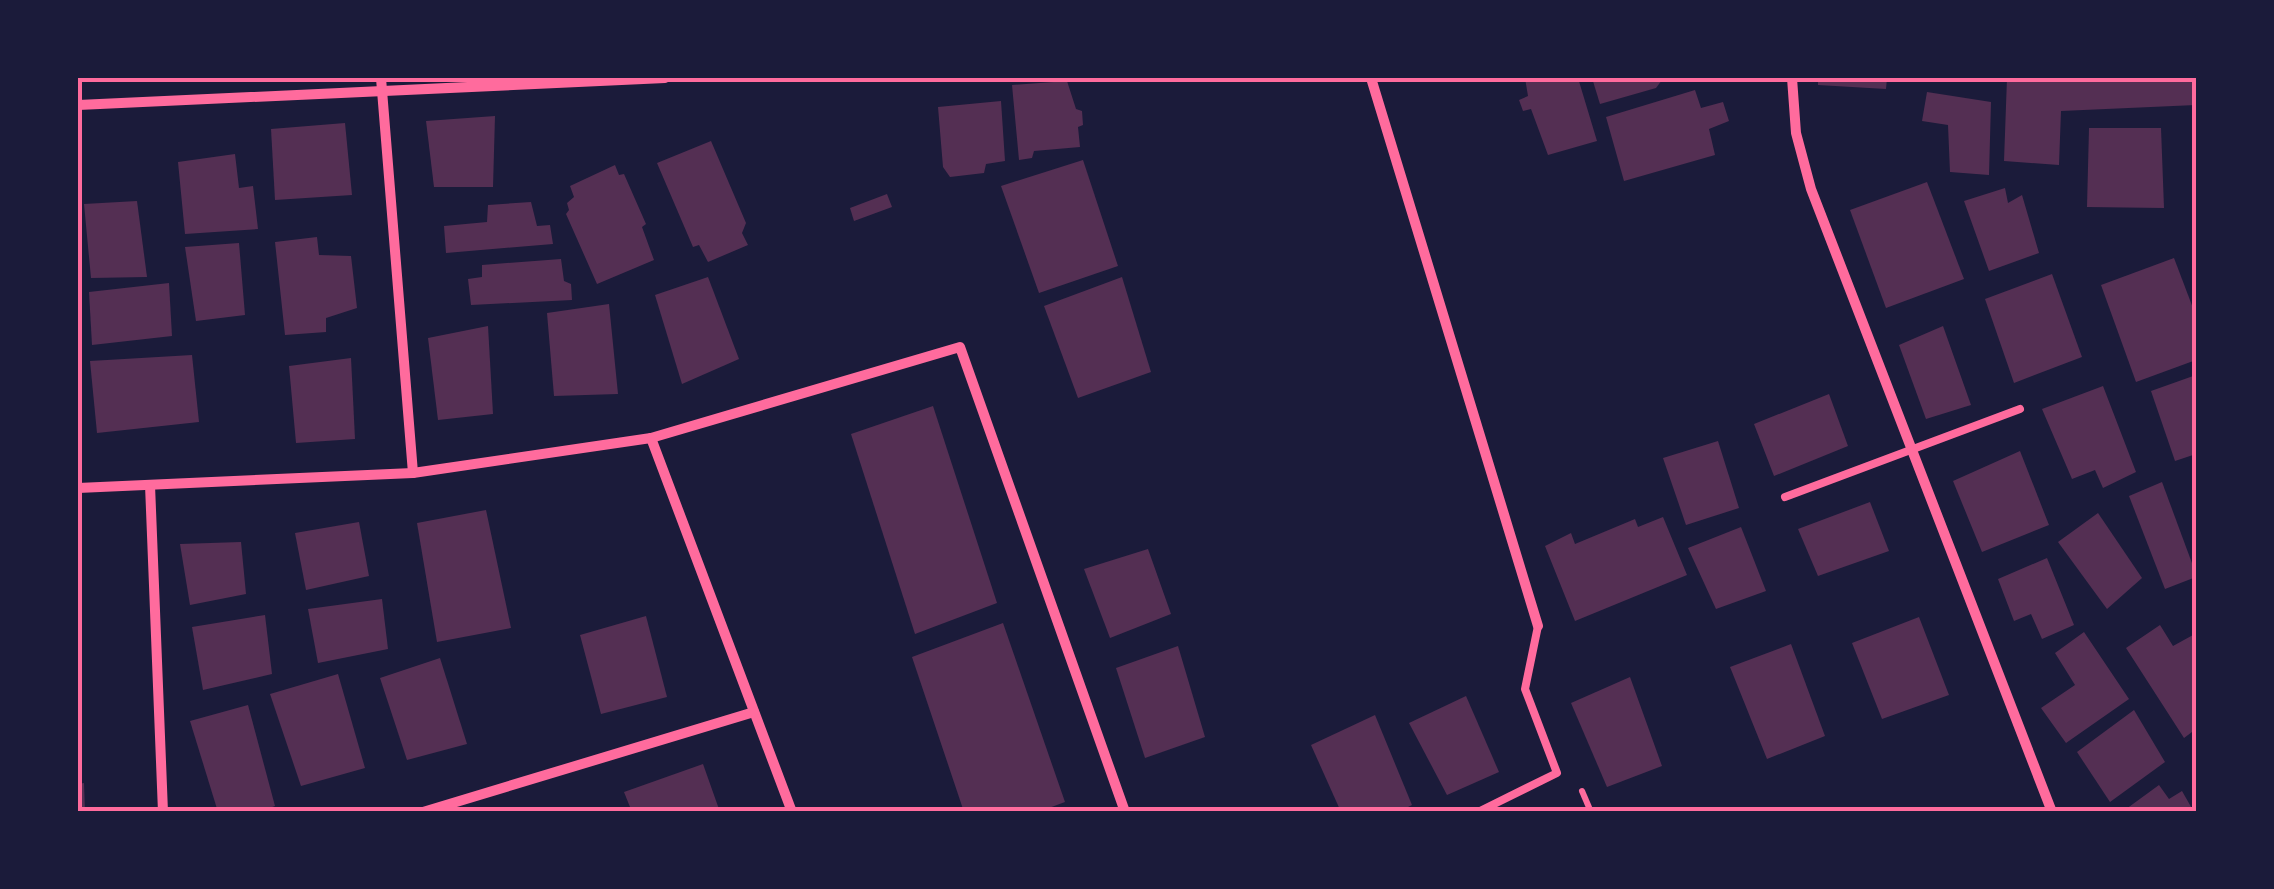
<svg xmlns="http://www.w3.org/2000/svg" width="2274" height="889" font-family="Arial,sans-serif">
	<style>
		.building { fill: #542f53 }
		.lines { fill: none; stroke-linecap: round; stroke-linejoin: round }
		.path { stroke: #ff6b9d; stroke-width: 6 }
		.service { stroke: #ff6b9d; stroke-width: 8 }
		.minor { stroke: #ff6b9d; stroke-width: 10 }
		.neatline { fill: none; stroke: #ff6b9d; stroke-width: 4 }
	</style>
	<rect width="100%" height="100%" fill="#1b1b3a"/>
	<g class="building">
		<polygon points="1525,78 1578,78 1597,141 1548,155 1531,109 1523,111 1519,100 1528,96"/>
		<polygon points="1592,78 1662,78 1662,80 1656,88 1600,104"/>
		<polygon points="1818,78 1887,78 1886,89 1818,85"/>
		<polygon points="2007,78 2196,78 2196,105 2061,111 2059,165 2004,161"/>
		<polygon points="1067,81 1076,109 1082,111 1083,125 1078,127 1080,147 1034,151 1032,158 1019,160 1012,85"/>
		<polygon points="1695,90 1701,108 1723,102 1729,121 1709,129 1715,155 1624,181 1606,117"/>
		<polygon points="1927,92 1991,102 1989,175 1950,172 1948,125 1922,121"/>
		<polygon points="1001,101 1005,161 986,164 984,173 950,177 943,167 938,107"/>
		<polygon points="495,116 493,187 434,187 426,121"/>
		<polygon points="345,123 352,195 275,200 271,129"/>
		<polygon points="2089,128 2161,128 2164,208 2087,207"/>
		<polygon points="711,141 746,223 742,233 748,245 708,262 699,245 693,247 657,163"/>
		<polygon points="235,154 239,188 253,186 258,229 185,234 178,162"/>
		<polygon points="1083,160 1118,266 1039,293 1001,186"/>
		<polygon points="615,165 619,175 624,174 646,224 642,227 654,260 597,284 566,214 569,210 567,203 574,197 570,186"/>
		<polygon points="1927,182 1964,279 1886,308 1850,210"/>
		<polygon points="2005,188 2008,203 2022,195 2039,253 1989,271 1964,201"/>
		<polygon points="887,194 892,207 854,221 850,208"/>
		<polygon points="137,201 147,277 91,278 84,204"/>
		<polygon points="531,202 537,226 550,225 553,244 446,253 444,226 487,222 488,205"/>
		<polygon points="317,237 319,255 351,256 357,308 326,318 326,332 285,335 275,242"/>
		<polygon points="239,243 245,315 196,321 185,247"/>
		<polygon points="2174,258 2196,316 2196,360 2136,382 2101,285"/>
		<polygon points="561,259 564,281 571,284 572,300 471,305 468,279 482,277 482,265"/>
		<polygon points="2052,274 2082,357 2014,383 1985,299"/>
		<polygon points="708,277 739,359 682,384 655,295"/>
		<polygon points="1122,277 1151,372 1078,398 1044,306"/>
		<polygon points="169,283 172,336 92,345 89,292"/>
		<polygon points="609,304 618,394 554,396 547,313"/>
		<polygon points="488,326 493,414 438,420 428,338"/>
		<polygon points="1943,326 1971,405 1926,419 1899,345"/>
		<polygon points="192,355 199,422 97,433 90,361"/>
		<polygon points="351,358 355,439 296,443 289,366"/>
		<polygon points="2196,375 2196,454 2175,461 2151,391"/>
		<polygon points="2103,386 2136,472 2103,488 2095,470 2072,479 2042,409"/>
		<polygon points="1829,394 1848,446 1774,476 1754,424"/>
		<polygon points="933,406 997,603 915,634 851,434"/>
		<polygon points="1718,441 1739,508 1686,525 1663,458"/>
		<polygon points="2020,451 2049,525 1982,552 1953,481"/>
		<polygon points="2162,482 2196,574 2196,577 2165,589 2129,496"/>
		<polygon points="1870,502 1889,551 1818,576 1798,529"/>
		<polygon points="486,510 511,628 437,642 417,523"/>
		<polygon points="2098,513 2142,578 2107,609 2058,542"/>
		<polygon points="1663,517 1687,575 1575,621 1545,546 1571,533 1575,544 1635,519 1638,527"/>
		<polygon points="359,522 369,576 306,590 295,533"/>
		<polygon points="1741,527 1766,591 1716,609 1688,548"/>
		<polygon points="241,542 246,594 190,605 180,544"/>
		<polygon points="1148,549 1171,614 1110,638 1084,569"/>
		<polygon points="2047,558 2074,625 2042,639 2031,614 2014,621 1998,579"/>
		<polygon points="382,599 388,649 318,663 308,609"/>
		<polygon points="265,615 272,674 203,690 192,627"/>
		<polygon points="646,616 667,697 601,714 580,635"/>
		<polygon points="1919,617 1949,695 1882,719 1852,643"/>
		<polygon points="1003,623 1065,802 1038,812 964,812 912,657"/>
		<polygon points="2160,625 2173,646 2193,635 2196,641 2196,729 2184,738 2126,648"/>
		<polygon points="2084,632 2129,699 2066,743 2041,708 2075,685 2055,653"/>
		<polygon points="1791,644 1825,736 1767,759 1730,667"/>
		<polygon points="1178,646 1205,737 1145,758 1116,668"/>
		<polygon points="440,658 467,744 407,760 380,678"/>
		<polygon points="338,674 365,768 301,786 270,694"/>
		<polygon points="1630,677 1662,766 1607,787 1571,703"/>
		<polygon points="1466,696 1499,772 1447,795 1409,723"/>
		<polygon points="248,705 275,806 259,812 218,812 190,721"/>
		<polygon points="2134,710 2165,762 2110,802 2077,752"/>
		<polygon points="1375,715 1412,805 1398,812 1341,812 1311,745"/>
		<polygon points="703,764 720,812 632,812 624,792"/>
		<polygon points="84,783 85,812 78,812 78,784"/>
		<polygon points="2159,785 2169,799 2182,791 2194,812 2122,812"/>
	</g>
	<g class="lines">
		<polyline class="path" points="1582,791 1591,812"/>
		<g class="service">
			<polyline points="1785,497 2020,409"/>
			<polyline points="1478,812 1557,773 1525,689 1538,626"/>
		</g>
		<g class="minor">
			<polyline points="381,78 413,473"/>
			<polyline points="1371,78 1538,626"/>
			<polyline points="1792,78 1796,133 1811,189 2052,812"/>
			<polyline points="78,105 665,78"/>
			<polyline points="651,438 792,812"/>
			<polyline points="150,485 163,812"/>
			<polyline points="78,488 413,473 651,438 960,347 1124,809 1119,812"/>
			<polyline points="423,812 754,712"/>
		</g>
	</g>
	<rect width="2274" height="889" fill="none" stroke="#1b1b3a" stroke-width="160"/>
	<rect x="80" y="80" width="2114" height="729" class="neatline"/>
</svg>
